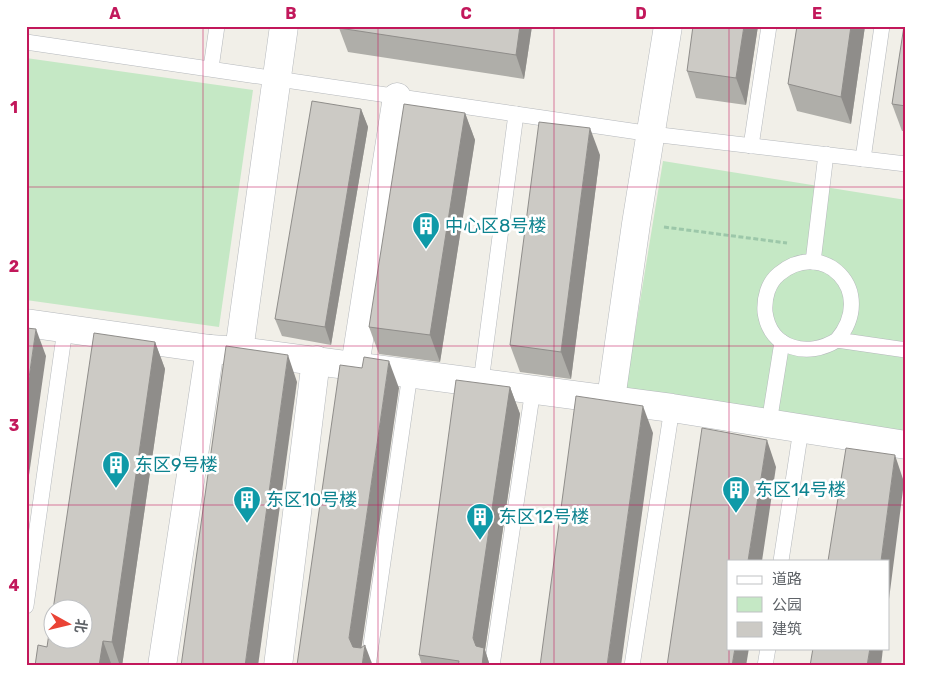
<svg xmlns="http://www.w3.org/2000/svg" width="932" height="692" font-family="Rubik,'Noto Sans SC',sans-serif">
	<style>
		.green { fill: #c5e8c5 }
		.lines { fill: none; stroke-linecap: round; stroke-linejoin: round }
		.lane-casing { stroke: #b5b8bc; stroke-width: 16 }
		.street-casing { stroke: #b5b8bc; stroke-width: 29 }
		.path { stroke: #9cc7a9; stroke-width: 3; stroke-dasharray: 5 2.5; stroke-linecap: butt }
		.lane { stroke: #fff; stroke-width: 15 }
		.street { stroke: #fff; stroke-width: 28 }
		.wall { fill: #afaea9 }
		.shaded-wall { fill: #8f8d8a }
		.building { fill: #cccac5; stroke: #8f8d8a }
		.grid { fill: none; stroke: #c2185b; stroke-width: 1; stroke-opacity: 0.55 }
		.labels { text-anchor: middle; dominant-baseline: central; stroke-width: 5; stroke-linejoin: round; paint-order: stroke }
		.culture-label { font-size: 18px; fill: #0d838f; stroke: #fff; text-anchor: start }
		.neatline { fill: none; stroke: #c2185b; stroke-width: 2 }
		.grid-label { font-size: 16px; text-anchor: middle; font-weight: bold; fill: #c2185b }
	</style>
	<rect width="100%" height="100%" fill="#f1efe8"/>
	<g class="green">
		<polygon points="26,58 253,90 219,327 26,300"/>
		<polygon points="663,161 906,200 906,438 625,393"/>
	</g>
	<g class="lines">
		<defs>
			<g id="lane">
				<polyline points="26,42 652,134 906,164"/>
				<polyline points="211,68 217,26"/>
				<polyline points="751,146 769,26"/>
				<polyline points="863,159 882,26"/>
				<polyline points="813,262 826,154"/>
				<path d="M 837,340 C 878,291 823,237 779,274 C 768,283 764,298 765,312 C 770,350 809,358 837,340 L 906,350"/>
				<polyline points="481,382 516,114"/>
				<polyline points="769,423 782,342"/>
				<polyline points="781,561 801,429"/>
				<polyline points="26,606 65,329"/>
				<polyline points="368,666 410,374"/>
				<polyline points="492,666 533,389"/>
				<polyline points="632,666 672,408"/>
				<polyline points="765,666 768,648"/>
			</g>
			<g id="street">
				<polyline points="26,323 210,349 239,351 672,408 906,445"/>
				<polyline points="239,351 284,26"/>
				<polyline points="355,366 397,97"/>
				<polyline points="611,399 636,224 668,26"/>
				<polyline points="162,666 210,349"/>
				<polyline points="278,666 316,360"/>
			</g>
		</defs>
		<use href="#lane" class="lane-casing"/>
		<use href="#street" class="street-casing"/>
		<polyline class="path" points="664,227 787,243"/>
		<use href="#lane" class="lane"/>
		<use href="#street" class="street"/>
	</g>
	<g class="wall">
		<polygon points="532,26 524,79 348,52 339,28"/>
		<polygon points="758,26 746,105 696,98 687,71"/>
		<polygon points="797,26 865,26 851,124 797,111 788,84"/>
		<polygon points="906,26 906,131 902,131 892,104"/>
		<polygon points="361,109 368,127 331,345 282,336 275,319"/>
		<polygon points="465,113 475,140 440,362 379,354 369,327"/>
		<polygon points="600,155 571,379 520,372 510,345"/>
		<polygon points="155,342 165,369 122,666 35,666 47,647"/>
		<polygon points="510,387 520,414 485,650 490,666 422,666 419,655"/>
	</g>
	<g class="shaded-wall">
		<polygon points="520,26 532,26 524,79 516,55"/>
		<polygon points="744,26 758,26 746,105 736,78"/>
		<polygon points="851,26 865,26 851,124 841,97"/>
		<polygon points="361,109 368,127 331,345 325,327"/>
		<polygon points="465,113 475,140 440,362 430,335"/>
		<polygon points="590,128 600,155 571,379 561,352"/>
		<polygon points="36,329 46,356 26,496 26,399"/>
		<polygon points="155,342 165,369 122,666 120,666 112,642"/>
		<polygon points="288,355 297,382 258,666 245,666"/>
		<polygon points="389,361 399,388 359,665 349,638"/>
		<polygon points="510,387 520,414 485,650 490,666 482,666 473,638"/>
		<polygon points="643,406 653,433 621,666 607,666"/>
		<polygon points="767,440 776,467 762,561 748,561"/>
		<polygon points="895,455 904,482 888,607 888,561 881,561"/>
		<polygon points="103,641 112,666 99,666"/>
		<polygon points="365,645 373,666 362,666"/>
		<polygon points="735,648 749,648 746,666 732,666"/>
		<polygon points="870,648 883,648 881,666 867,666"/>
	</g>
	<g class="building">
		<polygon points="339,26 520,26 516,55 339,28"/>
		<polygon points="693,26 744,26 736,78 687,71"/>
		<polygon points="797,26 851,26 841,97 788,84"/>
		<polygon points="904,26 906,26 906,106 892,104"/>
		<polygon points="312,101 361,109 325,327 275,319"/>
		<polygon points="404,104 465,113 430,335 369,327"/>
		<polygon points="539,122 590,128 561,352 510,345"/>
		<polygon points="26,328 36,329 26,399"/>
		<polygon points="94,333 155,342 112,642 103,641 99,666 35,666 38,645 47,647 52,613 52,640 82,640 82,610 53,610"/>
		<polygon points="226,346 288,355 245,666 181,666"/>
		<polygon points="364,357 389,361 349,638 353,647 361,648 365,645 362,666 303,666 297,665 340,365 362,368"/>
		<polygon points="456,380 510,387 473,638 476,646 484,648 482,666 458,666 459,661 419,655"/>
		<polygon points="576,396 643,406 607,666 540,666"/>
		<polygon points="702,428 767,440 748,561 728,561 728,648 735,648 732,666 667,666"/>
		<polygon points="846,448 895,455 881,561 828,561"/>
		<polygon points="813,648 870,648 867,666 810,666"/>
	</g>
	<path class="grid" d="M 203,26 L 203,666M 378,26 L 378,666M 554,26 L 554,666M 729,26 L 729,561M 26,187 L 906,187M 26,346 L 906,346M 26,505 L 906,505M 729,648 L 729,666"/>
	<defs>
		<symbol id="building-pin" viewBox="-11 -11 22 30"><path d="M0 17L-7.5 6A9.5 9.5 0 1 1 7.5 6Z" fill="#0f9aa8" stroke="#fff"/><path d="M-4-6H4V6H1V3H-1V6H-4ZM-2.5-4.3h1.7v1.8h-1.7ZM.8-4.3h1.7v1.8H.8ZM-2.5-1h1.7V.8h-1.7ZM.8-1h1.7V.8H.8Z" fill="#fff"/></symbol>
	</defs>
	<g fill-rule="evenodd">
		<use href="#building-pin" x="410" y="210" width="32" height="43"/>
		<use href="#building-pin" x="100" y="449" width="32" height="43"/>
		<use href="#building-pin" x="720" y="474" width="32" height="43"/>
		<use href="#building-pin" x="231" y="484" width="32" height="43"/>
		<use href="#building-pin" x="464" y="501" width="32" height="43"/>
	</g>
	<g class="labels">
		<g class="culture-label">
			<text x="445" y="226">中心区8号楼</text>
			<text x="135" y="465">东区9号楼</text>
			<text x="755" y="490">东区14号楼</text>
			<text x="266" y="500">东区10号楼</text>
			<text x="499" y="517">东区12号楼</text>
		</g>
	</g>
	<rect width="932" height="692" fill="none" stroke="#ffffff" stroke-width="55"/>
	<rect x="727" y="560" width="162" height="90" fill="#ffffff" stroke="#bfc1c3"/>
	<rect x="737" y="576" width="25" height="8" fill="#ffffff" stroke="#bfc1c3"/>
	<text x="772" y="584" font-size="15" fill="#5f6368">道路</text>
	<rect x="737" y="597" width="25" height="15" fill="#c5e8c5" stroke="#bfc1c3"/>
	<text x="772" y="610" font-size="15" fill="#5f6368">公园</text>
	<rect x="737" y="622" width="25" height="15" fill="#cccac5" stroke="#bfc1c3"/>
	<text x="772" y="634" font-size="15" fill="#5f6368">建筑</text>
	<g transform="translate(68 624) rotate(98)"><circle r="24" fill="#ffffff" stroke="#bfc1c3"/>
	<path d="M0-4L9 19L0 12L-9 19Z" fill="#ea4335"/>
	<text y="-8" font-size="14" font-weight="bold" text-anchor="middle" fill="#5f6368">北</text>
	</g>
	<rect x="28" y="28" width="876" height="636" class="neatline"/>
	<g class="grid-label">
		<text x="115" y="19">A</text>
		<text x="291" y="19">B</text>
		<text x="466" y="19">C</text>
		<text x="641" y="19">D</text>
		<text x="817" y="19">E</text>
		<text x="14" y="113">1</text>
		<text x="14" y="272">2</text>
		<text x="14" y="431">3</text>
		<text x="14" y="591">4</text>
	</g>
</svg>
